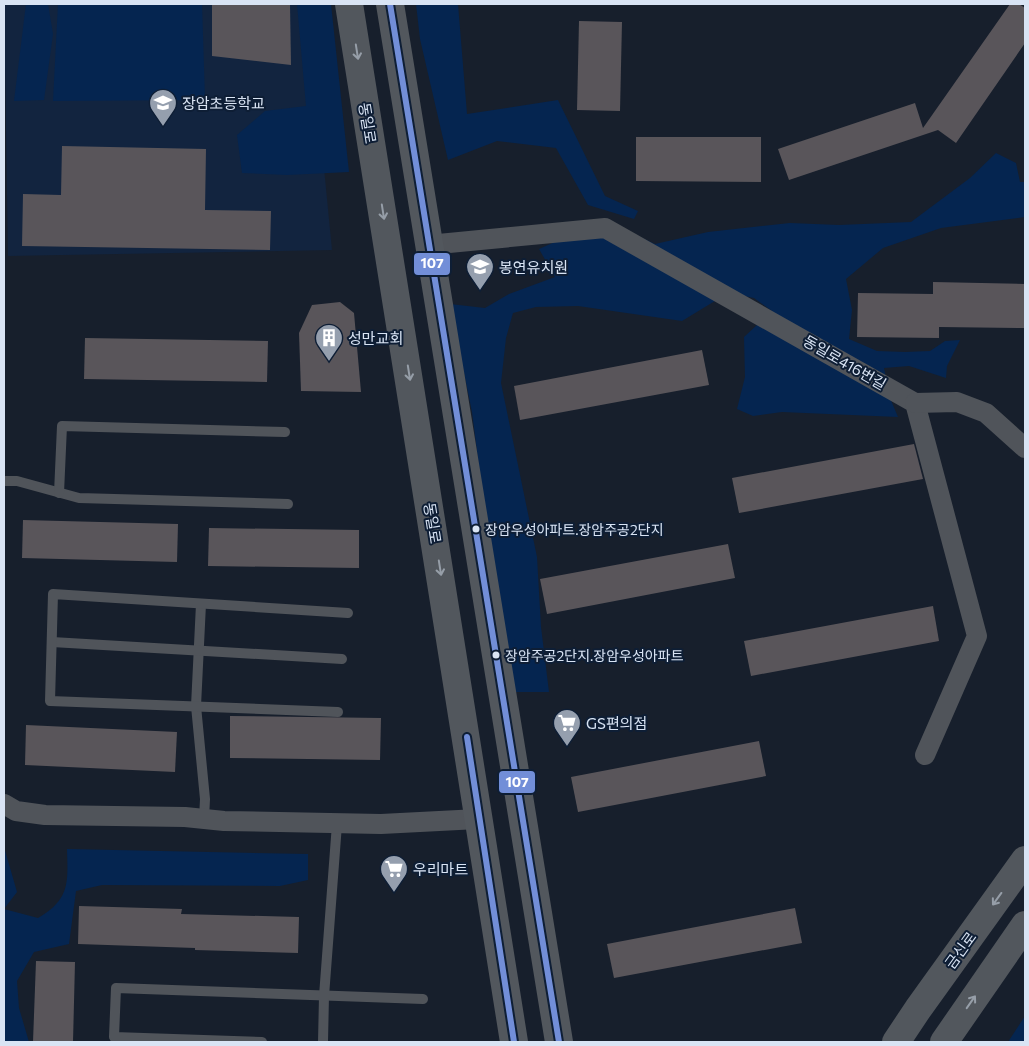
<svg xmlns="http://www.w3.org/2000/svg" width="1029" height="1046" font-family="Commissioner,'Noto Sans KR',sans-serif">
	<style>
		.built { fill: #12243f }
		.green { fill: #052550 }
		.building { fill: #59555a }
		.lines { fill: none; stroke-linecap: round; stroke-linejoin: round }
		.lane { stroke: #50545a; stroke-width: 10 }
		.street { stroke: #50545a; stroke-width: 20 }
		.secondary { stroke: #52575d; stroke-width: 28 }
		.bus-1-casing { stroke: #0e1e35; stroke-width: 10 }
		.bus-1 { stroke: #728ed8; stroke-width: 6 }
		.oneway { stroke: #969ea8 }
		.bus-dot { fill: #d9e4f4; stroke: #0e1e35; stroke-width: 2 }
		.labels { text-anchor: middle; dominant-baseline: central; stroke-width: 4; stroke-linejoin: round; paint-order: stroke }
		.bus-label { font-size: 14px; fill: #d9e4f4; stroke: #0e1e35; text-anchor: start }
		.poi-label { font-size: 15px; fill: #d9e4f4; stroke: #0e1e35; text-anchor: start }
		.street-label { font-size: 15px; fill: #d9e4f4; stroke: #0e1e35 }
		.line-badge { stroke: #0e1e35; stroke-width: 2 }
		.badge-label { font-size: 14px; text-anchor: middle; font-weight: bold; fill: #fff }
	</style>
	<rect width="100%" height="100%" fill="#171f2c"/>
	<polygon class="built" points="4,4 308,4 332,250 8,256"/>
	<g class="green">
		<polygon points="26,4 48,4 53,34 44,100 14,101"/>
		<polygon points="58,4 202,4 205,100 53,101"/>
		<polygon points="297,4 331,4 349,172 287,175 242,173 237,135 265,111 306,106"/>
		<polygon points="416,4 458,4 467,114 558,100 605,196 638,211 634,219 588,205 556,148 497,141 448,160 420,39"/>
		<polygon points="996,153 1016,163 1020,182 1025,182 1025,217 941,228 883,248 846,279 852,310 849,339 877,351 905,352 930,351 945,341 960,340 947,366 946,378 909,366 884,368 890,398 898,417 782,412 753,416 737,409 745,377 744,337 772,311 754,298 728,293 682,321 578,306 536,307 513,313 506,338 501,383 537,557 541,627 549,692 512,692 489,545 472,412 450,304 485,308 509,294 555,277 539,249 604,220 655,244 708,232 790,223 839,225 911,222 970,178"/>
		<path d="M 4,847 L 17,892 L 4,909 L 38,918 C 70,899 68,883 67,849 L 308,854 L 308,880 L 280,886 L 102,885 L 76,891 L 69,944 L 34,952 L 17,981 L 19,1008 L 29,1042 L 4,1042 Z"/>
		<polygon points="1025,1016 1025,1042 1008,1042"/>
	</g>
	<g class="building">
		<polygon points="212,4 290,4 291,65 212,56"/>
		<polygon points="1010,4 1019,4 1025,8 1025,43 956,143 938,130 789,180 778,149 915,103 923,128"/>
		<polygon points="579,21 622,22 620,111 577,110"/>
		<polygon points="636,137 761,137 761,182 636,181"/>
		<polygon points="62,146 206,149 205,210 271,211 270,250 22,246 23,194 61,195"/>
		<polygon points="933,282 1025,284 1025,328 939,327 939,338 857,337 858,293 933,294"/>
		<polygon points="340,302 354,313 361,392 301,391 299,333 312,305"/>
		<polygon points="85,338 268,341 267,382 84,379"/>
		<polygon points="702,350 709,385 520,420 514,386"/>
		<polygon points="914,444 923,479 739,513 732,478"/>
		<polygon points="23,520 178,524 177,562 22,558"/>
		<polygon points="209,528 359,530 359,568 208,566"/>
		<polygon points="728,544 735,578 547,614 540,579"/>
		<polygon points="933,606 939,641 751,676 744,641"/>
		<polygon points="230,716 381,718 380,760 230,758"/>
		<polygon points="26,725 177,732 175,772 25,765"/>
		<polygon points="759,741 766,776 578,812 571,777"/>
		<polygon points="79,906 182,909 181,914 299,917 298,953 195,950 195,948 78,944"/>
		<polygon points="795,908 802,943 614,978 607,944"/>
		<polygon points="36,961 75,962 73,1042 33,1042"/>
	</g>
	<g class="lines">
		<g class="lane">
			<polyline points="4,481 17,481 79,498 288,504"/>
			<polyline points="59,493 62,426 285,432"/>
			<polyline points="201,604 196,706 205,799 204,819"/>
			<polyline points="52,642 342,659"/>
			<polyline points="338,712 50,701 53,594 348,613"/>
			<polyline points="262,1042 114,1037 116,988 423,999"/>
			<polyline points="323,1042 324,996 337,824"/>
		</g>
		<g class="street">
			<polyline points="428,245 605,228 915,403 977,636 925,755"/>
			<polyline points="915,403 957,402 986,413 1025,448"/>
			<polyline points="4,804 16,811 45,815 185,817 224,821 381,824 478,819"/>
		</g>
		<g class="secondary">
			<polyline points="349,4 514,1042"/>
			<polyline points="390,4 559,1042"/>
			<polyline points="896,1042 918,1009 1025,860"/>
			<polyline points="944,1042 1025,925"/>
		</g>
		<defs>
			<g id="bus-1">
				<polyline points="390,4 559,1042"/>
				<polyline points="467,737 514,1042"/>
			</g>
		</defs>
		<use href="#bus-1" class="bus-1-casing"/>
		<use href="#bus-1" class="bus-1"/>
	</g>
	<defs><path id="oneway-shaft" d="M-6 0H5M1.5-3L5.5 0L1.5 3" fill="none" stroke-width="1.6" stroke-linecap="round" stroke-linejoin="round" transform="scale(1.25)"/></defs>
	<g class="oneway">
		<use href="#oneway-shaft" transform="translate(357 52) rotate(81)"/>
		<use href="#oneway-shaft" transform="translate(383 212) rotate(81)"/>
		<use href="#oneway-shaft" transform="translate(409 373) rotate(81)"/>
		<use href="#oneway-shaft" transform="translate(440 568) rotate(81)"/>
		<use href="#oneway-shaft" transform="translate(997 899) rotate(126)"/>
		<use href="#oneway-shaft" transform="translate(971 1002) rotate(-55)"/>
	</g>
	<defs>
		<symbol id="school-pin" viewBox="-11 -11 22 30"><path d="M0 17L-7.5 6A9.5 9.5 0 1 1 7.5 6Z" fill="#959fae" stroke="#0e1e35"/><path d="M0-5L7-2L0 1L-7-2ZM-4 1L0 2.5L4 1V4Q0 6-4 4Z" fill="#fff"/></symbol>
		<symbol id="building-pin" viewBox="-11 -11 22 30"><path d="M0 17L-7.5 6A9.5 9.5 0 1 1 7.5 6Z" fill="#959fae" stroke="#0e1e35"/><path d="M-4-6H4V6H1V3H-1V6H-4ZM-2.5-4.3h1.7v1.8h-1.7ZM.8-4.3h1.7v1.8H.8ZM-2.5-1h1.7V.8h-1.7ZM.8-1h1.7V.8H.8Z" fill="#fff"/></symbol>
		<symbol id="supermarket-pin" viewBox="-11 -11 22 30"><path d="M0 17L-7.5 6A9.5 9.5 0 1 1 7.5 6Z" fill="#959fae" stroke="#0e1e35"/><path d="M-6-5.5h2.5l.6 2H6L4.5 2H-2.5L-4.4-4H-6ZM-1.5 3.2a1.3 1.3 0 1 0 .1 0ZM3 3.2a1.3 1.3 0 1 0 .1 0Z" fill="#fff"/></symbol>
	</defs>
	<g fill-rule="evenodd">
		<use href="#school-pin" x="147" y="87" width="32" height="43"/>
		<use href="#school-pin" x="464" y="251" width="32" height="43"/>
		<use href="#building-pin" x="313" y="322" width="32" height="43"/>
		<use href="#supermarket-pin" x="551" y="707" width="32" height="43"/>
		<use href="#supermarket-pin" x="378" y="853" width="32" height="43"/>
	</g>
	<g class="bus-dot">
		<circle cx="476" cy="529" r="4.5"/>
		<circle cx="496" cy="655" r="4.5"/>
	</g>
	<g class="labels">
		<g class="bus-label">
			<text x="485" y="529">장암우성아파트.장암주공2단지</text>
			<text x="505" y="655">장암주공2단지.장암우성아파트</text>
		</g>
		<g class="poi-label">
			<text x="182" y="103">장암초등학교</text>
			<text x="499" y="267">봉연유치원</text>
			<text x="348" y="338">성만교회</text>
			<text x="586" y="723">GS편의점</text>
			<text x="413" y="869">우리마트</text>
		</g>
		<g class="street-label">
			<text transform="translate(368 123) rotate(81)">동일로</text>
			<text transform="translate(845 362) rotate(30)">동일로416번길</text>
			<text transform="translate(433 523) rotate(81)">동일로</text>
			<text transform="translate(960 950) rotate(-54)">금신로</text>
		</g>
	</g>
	<g class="line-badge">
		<rect x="413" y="252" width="38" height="24" rx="5" fill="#728ed8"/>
		<rect x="498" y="770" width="38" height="24" rx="5" fill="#728ed8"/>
	</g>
	<g class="badge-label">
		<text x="432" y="268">107</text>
		<text x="517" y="787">107</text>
	</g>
	<rect width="1029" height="1046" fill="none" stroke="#d9e4f4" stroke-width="10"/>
</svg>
